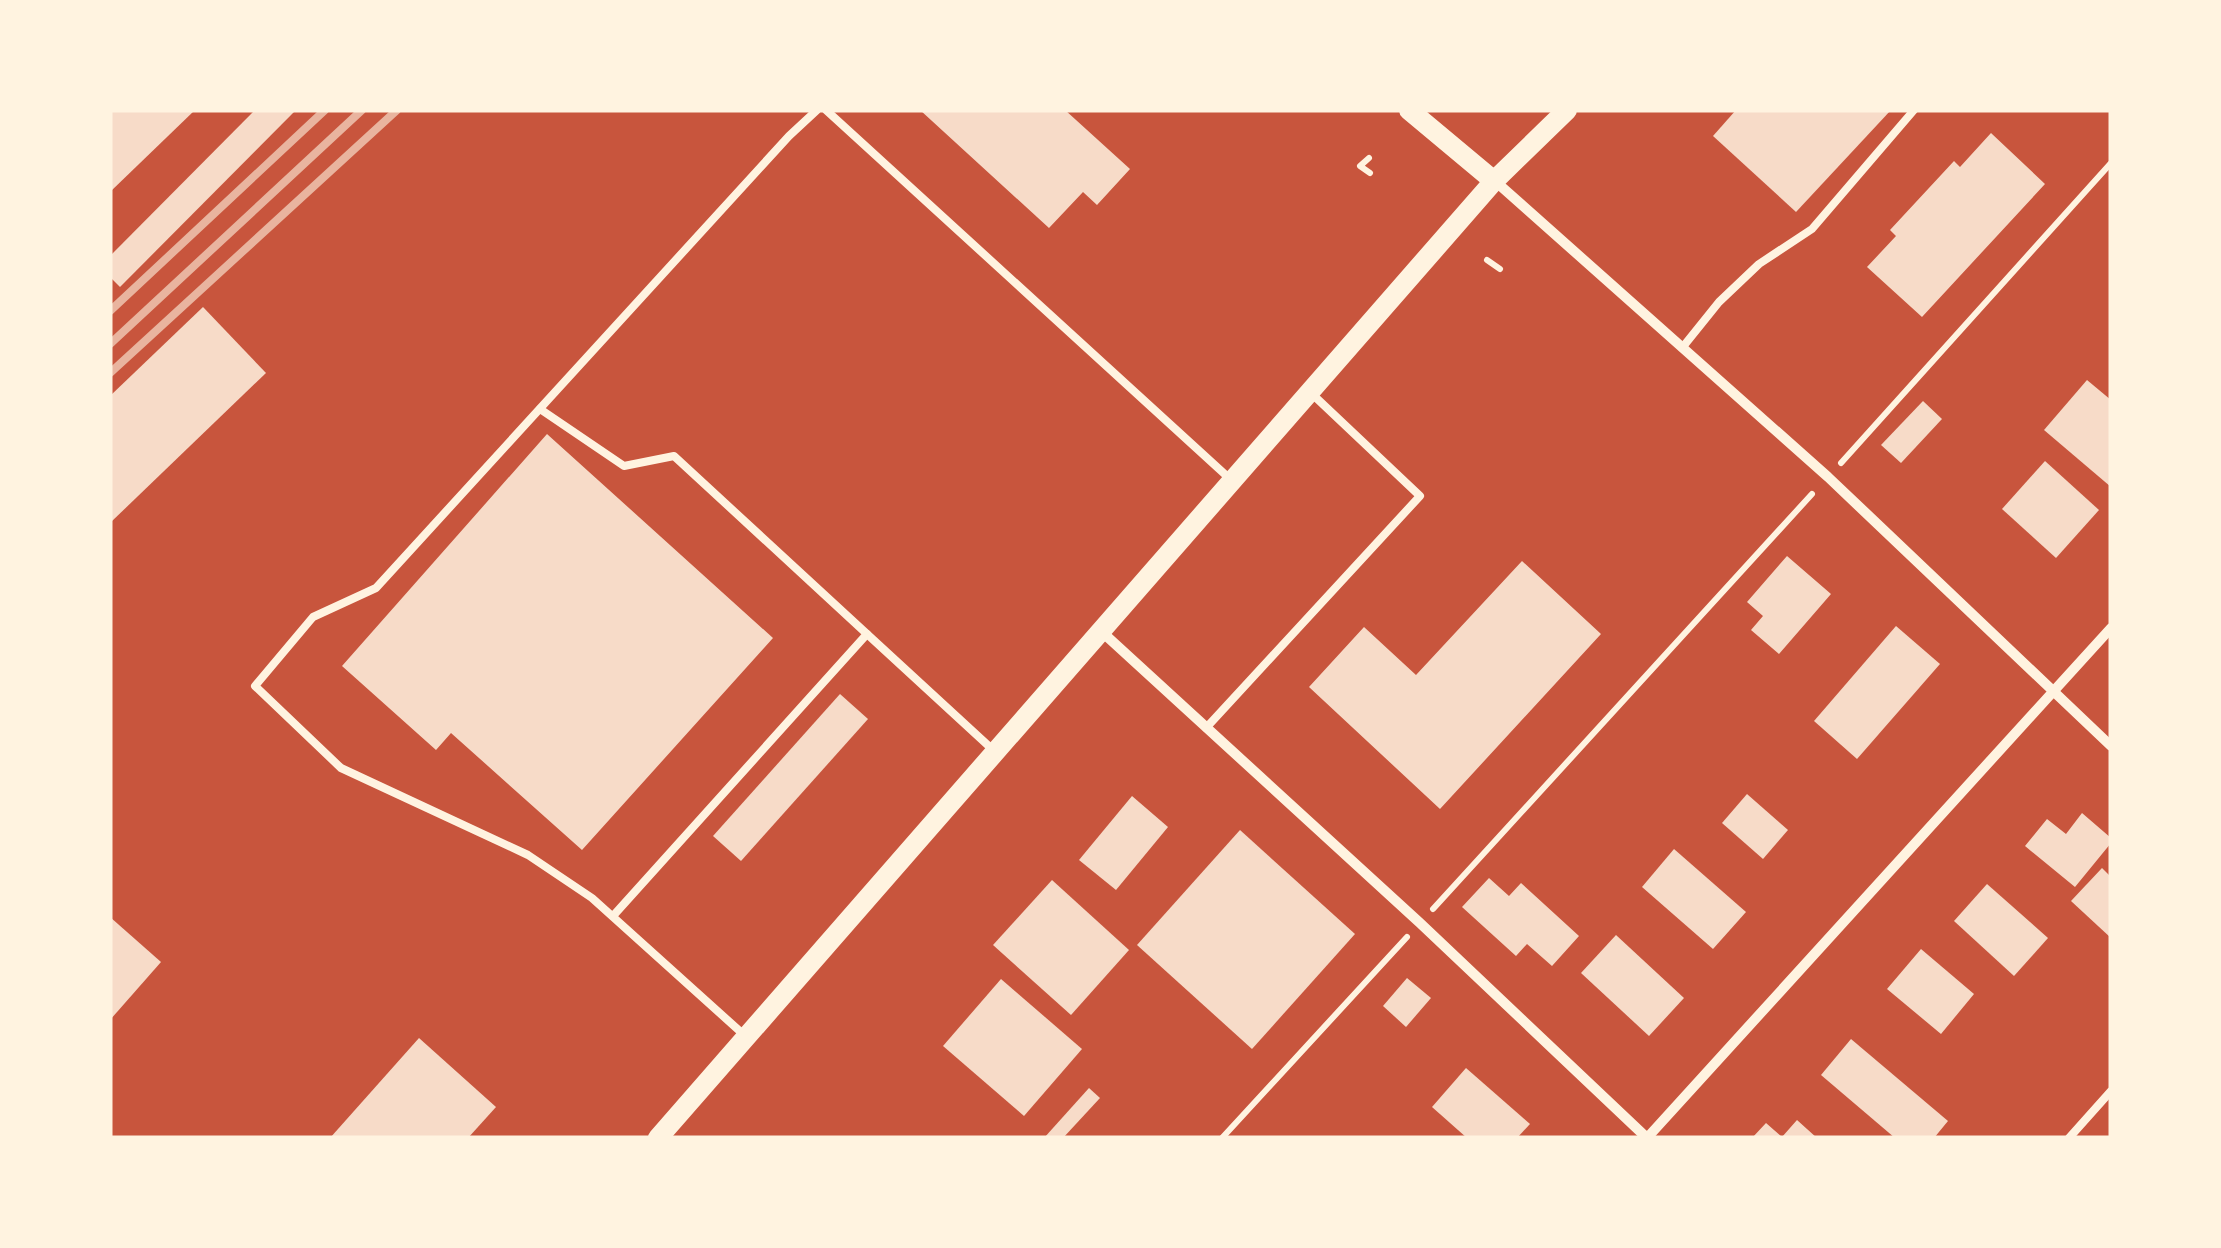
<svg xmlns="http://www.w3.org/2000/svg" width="2221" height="1248" font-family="Lato,sans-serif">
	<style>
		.building { fill: #f7dbc8 }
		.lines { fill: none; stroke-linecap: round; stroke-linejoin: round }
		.path { stroke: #fff3e0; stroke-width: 6 }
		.service { stroke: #fff3e0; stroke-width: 8 }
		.minor { stroke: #fff3e0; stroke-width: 10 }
		.secondary { stroke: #fff3e0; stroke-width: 20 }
		.rail { stroke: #e9b49f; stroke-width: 8 }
	</style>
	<rect width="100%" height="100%" fill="#c8553d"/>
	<g class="building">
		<polygon points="113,110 195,110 110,192 110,113"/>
		<polygon points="255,110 296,110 120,287 110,277 110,256"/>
		<polygon points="920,110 1065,110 1130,169 1097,205 1083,192 1049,228"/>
		<polygon points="1736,110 1891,110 1796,212 1713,136"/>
		<polygon points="1991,133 2045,184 1922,317 1867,267 1896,236 1890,230 1954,161 1960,167"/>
		<polygon points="203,307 266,373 110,523 110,396"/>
		<polygon points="2087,380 2111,400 2111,487 2044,430"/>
		<polygon points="1923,401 1942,419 1901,463 1881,445"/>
		<polygon points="547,434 773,638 582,850 451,733 436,750 342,666"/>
		<polygon points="2045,461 2099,510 2056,558 2002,509"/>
		<polygon points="1787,556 1831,594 1779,654 1751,630 1763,616 1747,602"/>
		<polygon points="1522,561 1601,634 1440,809 1309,687 1364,627 1416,675"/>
		<polygon points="1896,626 1940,664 1857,759 1814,721"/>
		<polygon points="840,694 868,719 741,861 713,836"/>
		<polygon points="1747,794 1788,830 1763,859 1722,823"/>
		<polygon points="1132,796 1168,827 1116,890 1079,860"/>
		<polygon points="2082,813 2111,838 2111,843 2075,887 2025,846 2047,819 2066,834"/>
		<polygon points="1240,830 1355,934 1252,1049 1137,945"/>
		<polygon points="1674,849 1746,912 1713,949 1642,887"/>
		<polygon points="2102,868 2111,877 2111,938 2071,901"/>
		<polygon points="1489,878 1509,896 1521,883 1579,936 1552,966 1527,944 1516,956 1462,907"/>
		<polygon points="1052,880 1129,950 1071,1015 993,945"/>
		<polygon points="1987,884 2048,938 2014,976 1954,921"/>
		<polygon points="110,917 161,962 110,1020"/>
		<polygon points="1616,935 1684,998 1649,1036 1581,973"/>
		<polygon points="1921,949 1974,994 1941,1034 1887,989"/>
		<polygon points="1407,978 1431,998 1406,1027 1383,1006"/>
		<polygon points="1001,979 1082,1049 1024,1116 943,1046"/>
		<polygon points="419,1038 496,1107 468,1138 330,1138"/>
		<polygon points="1851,1039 1948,1121 1934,1138 1895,1138 1821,1075"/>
		<polygon points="1466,1068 1530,1124 1517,1138 1467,1138 1432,1107"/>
		<polygon points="1089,1088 1100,1098 1063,1138 1044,1138"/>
		<polygon points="1797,1120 1817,1138 1752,1138 1766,1123 1782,1137"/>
	</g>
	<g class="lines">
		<g class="path">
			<polyline points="1369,158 1360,166 1370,173"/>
			<polyline points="1487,260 1500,269"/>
			<polyline points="1841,463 2111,163"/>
			<polyline points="1433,909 1812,494"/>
			<polyline points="1222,1138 1407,937"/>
		</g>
		<g class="service">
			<polyline points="826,110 1229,478"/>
			<polyline points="1682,348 1719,302 1759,264 1812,229 1914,110"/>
			<polyline points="540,409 624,466 674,456 867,634"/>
			<polyline points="1206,728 1420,496 1310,392"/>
			<polyline points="613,916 867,634 992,749"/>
			<polyline points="743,1034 592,898 528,855 341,768 255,686 313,617 376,588 789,136 817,110"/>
			<polyline points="2069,1138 2111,1091"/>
		</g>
		<g class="minor">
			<polyline points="1495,181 1828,477 2111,746"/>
			<polyline points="1101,631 1420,923 1647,1138 2111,628"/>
		</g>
		<g class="secondary">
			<polyline points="1409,110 1494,181"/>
			<polyline points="658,1138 1494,181 1567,110"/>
		</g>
		<g class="rail">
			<polyline points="110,311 325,110"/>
			<polyline points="110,344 362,110"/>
			<polyline points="110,373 397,110"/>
		</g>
	</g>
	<rect width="2221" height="1248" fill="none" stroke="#fff3e0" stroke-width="225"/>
</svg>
